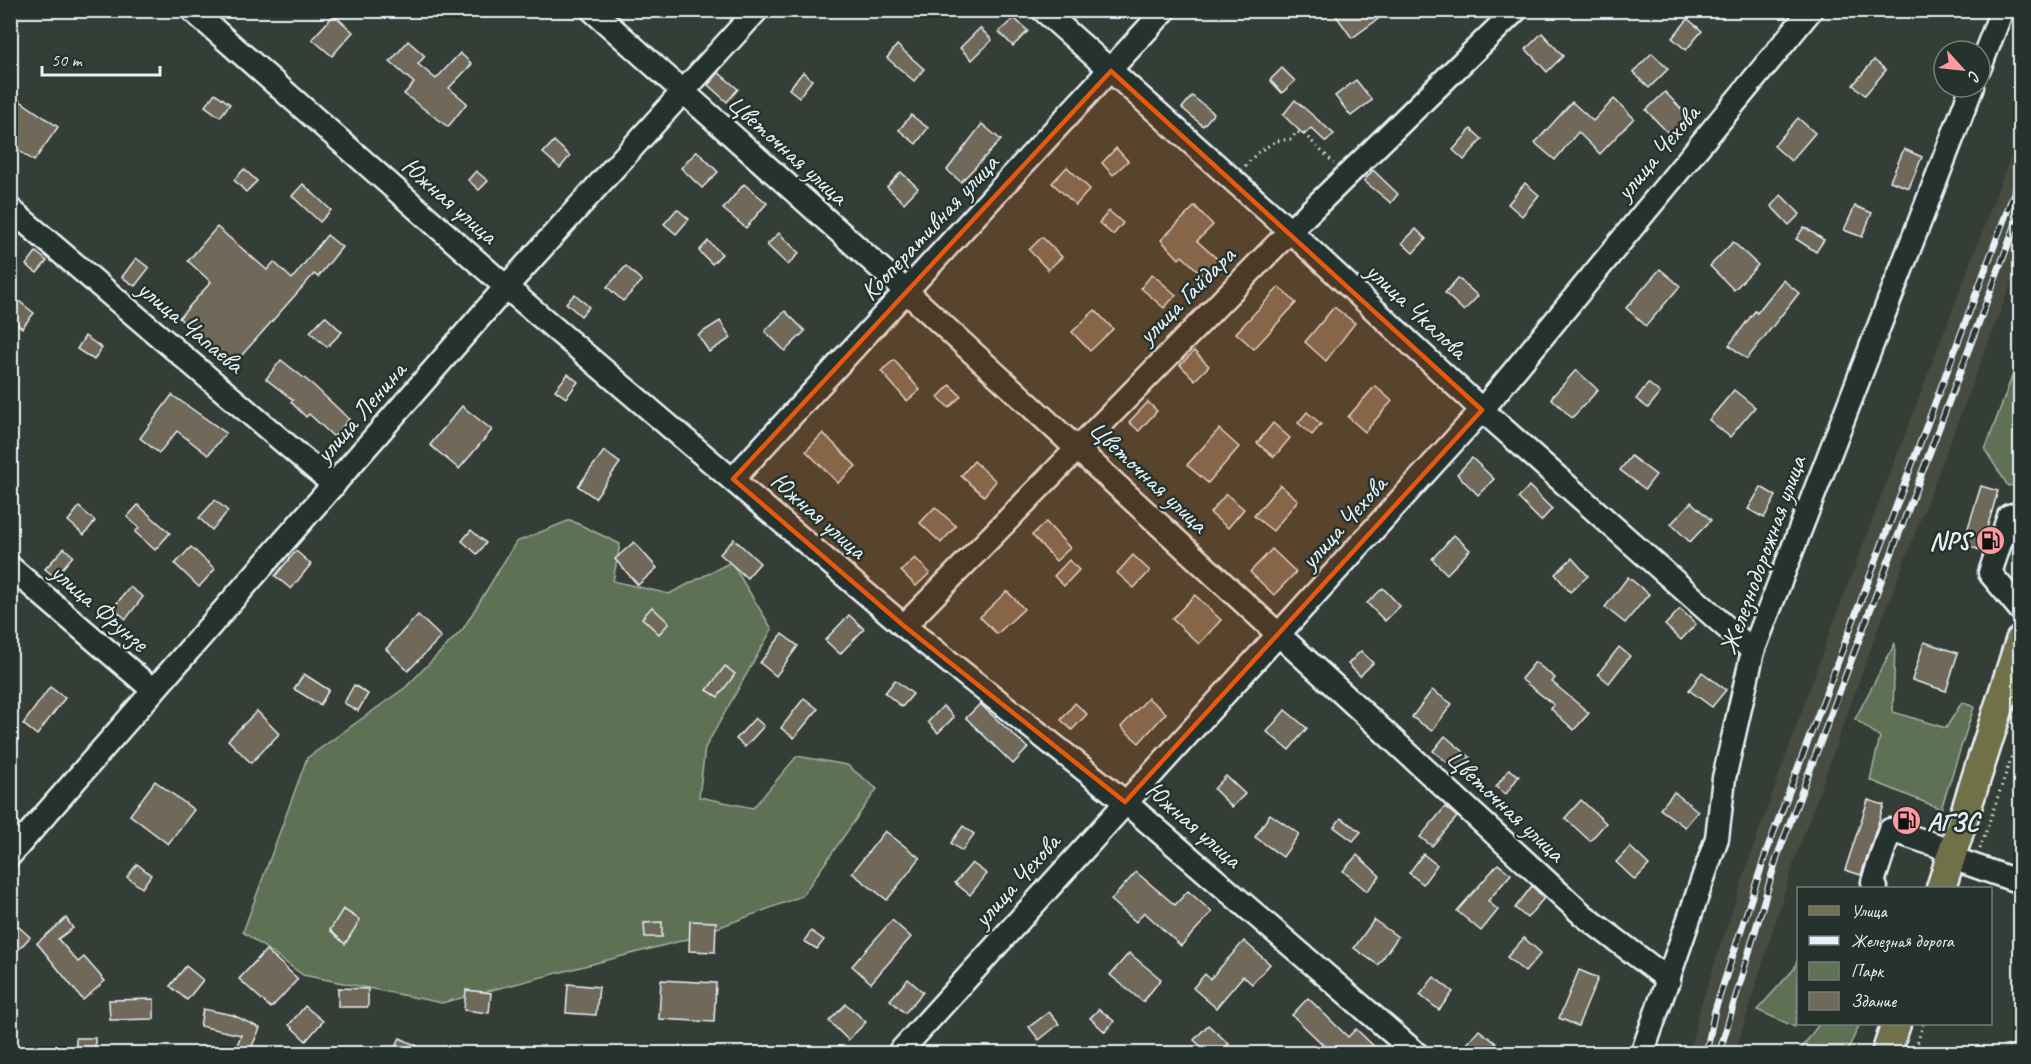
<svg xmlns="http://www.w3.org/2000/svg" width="2031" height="1064" font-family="Caveat,sans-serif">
  <rect width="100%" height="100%" fill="#353e36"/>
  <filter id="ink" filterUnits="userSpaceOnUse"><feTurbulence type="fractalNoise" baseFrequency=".0167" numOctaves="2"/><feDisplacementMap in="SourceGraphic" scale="12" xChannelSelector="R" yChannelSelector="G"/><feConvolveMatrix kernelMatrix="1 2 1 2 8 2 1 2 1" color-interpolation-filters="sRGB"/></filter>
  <g filter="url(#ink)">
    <path fill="#474b40" d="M2020 132V260L1871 648 1793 865 1735 1053H1689L1700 1008 1753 848 1831 629Z"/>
    <g fill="#5e7154" stroke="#a3b1a6" stroke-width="1.5">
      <path d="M2020 355V484L2008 486 1985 450Z"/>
      <path d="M570 520 620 544 613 581 669 594 731 562 772 629 705 748 699 797 753 808 797 756 847 765 877 789 802 896 688 939 442 1003 303 975 243 932 307 758 406 687 463 629 516 542Z"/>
      <path d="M1895 643 1893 712 1946 728 1962 702 1974 707 1941 809 1870 780 1880 737 1855 719Z"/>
      <path d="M1798 958V1008L1795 1027 1757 1010 1794 969Z"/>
      <path d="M1819 1024H1860L1846 1053H1798Z"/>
    </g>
    <g fill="#706858" stroke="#e8f1f8" stroke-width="1.5">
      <path d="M1332 10H1371L1378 19 1352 38Z"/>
      <path d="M334 15 353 32 332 56 312 39Z"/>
      <path d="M1014 18 1028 31 1013 46 999 32Z"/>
      <path d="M1688 19 1702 31 1686 50 1672 38Z"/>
      <path d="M980 28 992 40 972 60 960 48Z"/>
      <path d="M1542 33 1563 56 1547 72 1526 49Z"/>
      <path d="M408 41 425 56 418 64 436 79 460 53 472 64 449 88 467 103 448 127 404 94 414 83 390 62Z"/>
      <path d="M897 45 924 69 914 81 887 58Z"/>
      <path d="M1652 53 1668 69 1649 88 1633 72Z"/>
      <path d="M1874 60 1886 70 1865 95 1853 85Z"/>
      <path d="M1282 68 1295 81 1282 93 1270 80Z"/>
      <path d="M803 72 812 80 799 97 789 89Z"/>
      <path d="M719 73 738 89 727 102 708 85Z"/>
      <path d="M1356 80 1372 100 1351 116 1335 96Z"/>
      <path d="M1665 92 1689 117 1670 135 1646 110Z"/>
      <path d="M215 93 230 104 220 117 205 106Z"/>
      <path d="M10 94 58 127 34 161 10 144Z"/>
      <path d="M1192 96 1214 113 1203 126 1182 108Z"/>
      <path d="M1614 99 1634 118 1600 154 1578 132 1555 160 1535 143 1572 102 1593 121Z"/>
      <path d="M1295 100 1334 134 1326 142 1311 128 1304 135 1283 115Z"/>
      <path d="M911 115 928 128 916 144 899 130Z"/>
      <path d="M1798 118 1815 133 1791 161 1774 146Z"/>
      <path d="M982 124 1001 140 961 182 947 170Z"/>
      <path d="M1471 129 1482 139 1464 160 1453 150Z"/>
      <path d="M554 141 570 156 560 168 543 153Z"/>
      <path d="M1116 148 1128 161 1113 175 1102 163Z"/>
      <path d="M1904 149 1922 157 1909 188 1890 181Z"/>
      <path d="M697 151 718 172 702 188 681 168Z"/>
      <path d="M1067 167 1090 189 1076 205 1052 183Z"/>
      <path d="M244 169 257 181 246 192 234 180Z"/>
      <path d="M1373 170 1398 194 1391 203 1364 181Z"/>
      <path d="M476 171 488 181 479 190 468 180Z"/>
      <path d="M901 172 918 188 904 203 887 187Z"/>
      <path d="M1525 183 1539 195 1522 216 1508 204Z"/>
      <path d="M303 184 331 210 320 222 292 196Z"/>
      <path d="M744 184 767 203 746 228 723 209Z"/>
      <path d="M1781 195 1800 214 1789 225 1771 206Z"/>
      <path d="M1195 206 1213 225 1197 241 1223 264 1208 280 1182 256 1179 259 1161 240Z"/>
      <path d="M1855 206 1872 213 1862 237 1844 230Z"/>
      <path d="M677 209 689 219 676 234 664 224Z"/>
      <path d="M1109 211 1123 223 1113 235 1099 223Z"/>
      <path d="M217 227 267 270 274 262 292 279 327 235 342 247 318 277 314 274 233 365 179 318 211 282 188 261Z"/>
      <path d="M1804 227 1824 240 1816 252 1796 239Z"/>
      <path d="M1416 229 1426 239 1413 253 1402 243Z"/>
      <path d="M779 233 799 253 788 265 767 245Z"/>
      <path d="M1042 237 1062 257 1048 270 1029 250Z"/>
      <path d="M708 241 722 254 712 264 699 251Z"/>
      <path d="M1733 242 1758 265 1734 290 1710 266Z"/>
      <path d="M36 252 47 261 37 273 26 265Z"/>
      <path d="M136 258 149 268 135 286 122 277Z"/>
      <path d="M626 266 642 281 623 301 607 287Z"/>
      <path d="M1660 269 1680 286 1646 326 1626 308Z"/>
      <path d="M1152 274 1176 295 1164 308 1141 288Z"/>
      <path d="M1458 278 1478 296 1464 311 1445 293Z"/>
      <path d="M1783 280 1799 293 1747 359 1729 345 1755 311 1757 313Z"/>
      <path d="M1279 287 1296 303 1254 349 1236 333Z"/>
      <path d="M10 294 34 313 22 328 10 318Z"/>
      <path d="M575 294 589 307 581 316 566 303Z"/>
      <path d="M1334 307 1355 323 1326 361 1305 342Z"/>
      <path d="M1095 310 1113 329 1090 351 1072 332Z"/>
      <path d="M785 311 805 331 785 351 765 331Z"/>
      <path d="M325 316 342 332 327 347 310 332Z"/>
      <path d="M720 321 731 338 709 352 698 335Z"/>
      <path d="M85 336 102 348 94 360 77 349Z"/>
      <path d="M1194 351 1209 366 1195 380 1180 365Z"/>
      <path d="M281 360 313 385 349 419 334 437 309 414 306 417 291 402 293 400 266 379Z"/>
      <path d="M894 360 920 390 907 401 881 371Z"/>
      <path d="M1576 370 1598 390 1572 418 1551 398Z"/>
      <path d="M568 374 578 382 566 398 555 390Z"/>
      <path d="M1648 383 1660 393 1648 408 1636 399Z"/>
      <path d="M950 385 961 396 949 408 938 397Z"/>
      <path d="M1375 386 1392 401 1365 432 1348 417Z"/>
      <path d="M1734 390 1755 407 1730 437 1709 420Z"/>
      <path d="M172 395 226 433 208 455 177 431 159 453 140 438Z"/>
      <path d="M1148 402 1157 411 1139 431 1129 422Z"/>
      <path d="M462 406 492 430 459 469 430 445Z"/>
      <path d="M1307 412 1321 424 1312 435 1298 423Z"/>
      <path d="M1273 423 1290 438 1274 457 1257 443Z"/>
      <path d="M1219 429 1239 447 1208 483 1187 465Z"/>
      <path d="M823 433 856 466 838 483 806 451Z"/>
      <path d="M604 451 620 463 595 498 578 486Z"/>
      <path d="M1631 456 1656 475 1645 489 1620 470Z"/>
      <path d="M1472 458 1494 479 1478 495 1457 474Z"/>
      <path d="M974 461 996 481 984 496 961 476Z"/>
      <path d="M1280 485 1298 500 1273 531 1254 516Z"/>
      <path d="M1529 486 1552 509 1541 521 1518 498Z"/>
      <path d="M1981 486 1998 491 1987 528 1991 529 1983 551 1963 544Z"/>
      <path d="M1761 487 1776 496 1764 518 1748 509Z"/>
      <path d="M1226 494 1244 509 1228 528 1210 513Z"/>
      <path d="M215 500 228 511 212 530 199 518Z"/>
      <path d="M1691 502 1711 520 1690 542 1671 524Z"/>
      <path d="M138 505 170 533 155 550 135 532 139 528 127 517Z"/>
      <path d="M79 507 95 521 84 535 68 521Z"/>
      <path d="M935 507 956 526 941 543 920 523Z"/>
      <path d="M1046 522 1070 548 1056 561 1032 535Z"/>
      <path d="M471 530 486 543 477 554 462 541Z"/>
      <path d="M1454 535 1470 550 1447 574 1432 559Z"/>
      <path d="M734 539 760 563 747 578 720 554Z"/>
      <path d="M634 542 657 568 638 585 615 559Z"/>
      <path d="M191 547 215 569 199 587 175 564Z"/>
      <path d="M64 548 73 556 55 577 45 569Z"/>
      <path d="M1272 549 1296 572 1274 595 1250 572Z"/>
      <path d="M296 551 311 564 291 589 275 576Z"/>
      <path d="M1133 555 1150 571 1134 588 1117 573Z"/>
      <path d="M915 558 930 573 916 586 901 571Z"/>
      <path d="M1572 558 1588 576 1570 592 1555 574Z"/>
      <path d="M1069 560 1079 570 1064 586 1054 576Z"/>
      <path d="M1628 577 1649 594 1625 623 1605 607Z"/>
      <path d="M130 587 143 597 126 619 113 608Z"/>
      <path d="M1383 588 1400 606 1385 621 1367 603Z"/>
      <path d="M1007 591 1024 609 997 634 980 617Z"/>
      <path d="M1195 595 1221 620 1199 644 1172 619Z"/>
      <path d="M652 607 669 623 659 634 642 618Z"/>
      <path d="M1680 609 1696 624 1681 640 1665 625Z"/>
      <path d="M418 615 441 637 408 671 386 649Z"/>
      <path d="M849 615 864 629 840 654 825 640Z"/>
      <path d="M782 634 798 646 776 676 760 663Z"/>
      <path d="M1924 642 1958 653 1946 691 1912 680Z"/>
      <path d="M1619 647 1630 656 1609 683 1598 674Z"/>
      <path d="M1361 651 1373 663 1360 676 1348 664Z"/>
      <path d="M1535 662 1555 678 1552 682 1589 713 1574 730 1551 709 1554 705 1521 679Z"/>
      <path d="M725 666 735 674 718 697 707 690Z"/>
      <path d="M1702 672 1726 690 1712 707 1689 690Z"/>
      <path d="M304 674 329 690 320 705 294 689Z"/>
      <path d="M895 680 913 694 902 707 885 693Z"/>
      <path d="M354 685 368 694 358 711 344 703Z"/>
      <path d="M50 687 65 698 37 735 23 724Z"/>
      <path d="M1432 690 1452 704 1432 731 1412 717Z"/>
      <path d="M804 698 818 709 794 738 781 728Z"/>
      <path d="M1148 698 1166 713 1139 743 1121 727Z"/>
      <path d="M1075 703 1087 714 1072 730 1061 720Z"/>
      <path d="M980 704 1028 748 1013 764 966 718Z"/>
      <path d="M943 706 954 717 938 733 928 722Z"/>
      <path d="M1285 710 1307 728 1289 750 1267 732Z"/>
      <path d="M257 711 279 734 251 763 228 740Z"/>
      <path d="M755 718 764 726 745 747 736 739Z"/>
      <path d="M1445 736 1470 757 1458 771 1433 751Z"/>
      <path d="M1509 769 1519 776 1506 794 1496 787Z"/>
      <path d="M1226 776 1245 794 1232 807 1214 789Z"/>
      <path d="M155 781 194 810 168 844 130 815Z"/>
      <path d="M1674 792 1698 811 1685 827 1660 809Z"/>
      <path d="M1581 800 1606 823 1590 841 1565 818Z"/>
      <path d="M1868 800 1884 805 1861 875 1845 870Z"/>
      <path d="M1445 807 1457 817 1432 846 1420 837Z"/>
      <path d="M1270 814 1299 834 1283 857 1255 837Z"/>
      <path d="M1341 818 1361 832 1353 841 1334 827Z"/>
      <path d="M963 826 974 834 962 851 951 843Z"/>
      <path d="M885 831 920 858 887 900 852 873Z"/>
      <path d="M1630 847 1649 865 1635 880 1616 862Z"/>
      <path d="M1423 854 1437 865 1423 884 1409 873Z"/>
      <path d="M1357 855 1380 876 1367 891 1343 871Z"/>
      <path d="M972 863 987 874 970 895 955 883Z"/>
      <path d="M137 864 151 875 142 888 127 877Z"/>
      <path d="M1498 864 1511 874 1488 901 1498 910 1481 931 1457 911Z"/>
      <path d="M1136 872 1175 905 1188 891 1212 912 1181 946 1144 912 1136 922 1111 900Z"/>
      <path d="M1532 886 1544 898 1527 918 1515 908Z"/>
      <path d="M343 909 360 920 345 944 330 930Z"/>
      <path d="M66 918 73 928 58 939 78 962 84 957 105 981 83 1000 37 943Z"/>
      <path d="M10 919 30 937 10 959Z"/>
      <path d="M892 920 911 937 871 983 852 966Z"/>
      <path d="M1374 920 1398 937 1378 965 1354 948Z"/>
      <path d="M690 921 716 922 715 952 689 951Z"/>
      <path d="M662 922V937H645L644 923Z"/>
      <path d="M811 931 824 940 817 949 804 941Z"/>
      <path d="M1524 938 1541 953 1525 972 1507 957Z"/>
      <path d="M1244 941 1270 964 1252 984 1243 976 1216 1008 1193 988 1205 974 1210 979Z"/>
      <path d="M266 950 298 979 271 1008 239 979Z"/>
      <path d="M1129 953 1161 979 1143 1002 1110 975Z"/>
      <path d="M186 966 203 980 187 1000 170 986Z"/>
      <path d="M1579 970 1598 978 1578 1026 1559 1018Z"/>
      <path d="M1434 977 1453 992 1439 1010 1420 995Z"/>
      <path d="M908 979 923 992 905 1013 890 1000Z"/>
      <path d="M661 980 716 983 714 1022 659 1019Z"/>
      <path d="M568 984 599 987 596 1015 566 1013Z"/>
      <path d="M338 988 368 989V1007H338Z"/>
      <path d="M466 990 491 993 489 1013 464 1010Z"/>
      <path d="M1308 998 1348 1037 1356 1029 1381 1053H1332L1292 1015Z"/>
      <path d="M154 999V1019L110 1020 109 1000Z"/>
      <path d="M846 1004 866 1022 848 1040 829 1021Z"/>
      <path d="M305 1006 323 1021 306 1041 289 1025Z"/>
      <path d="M203 1009 233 1015 260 1028 249 1053H234L241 1035 200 1026Z"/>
      <path d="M1099 1009 1114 1021 1105 1032 1090 1018Z"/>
      <path d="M1049 1012 1059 1024 1039 1040 1029 1027Z"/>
      <path d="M1208 1025 1229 1044 1220 1053H1208L1194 1040Z"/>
      <path d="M1479 1030 1496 1043 1487 1053H1475L1465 1046Z"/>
      <rect x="76" y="1038" width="19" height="15"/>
      <path d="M400 1038 432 1053H392Z"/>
    </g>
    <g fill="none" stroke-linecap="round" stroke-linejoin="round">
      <defs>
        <g id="minor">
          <path d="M192 10 506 287 904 626 1125 802 1417 1054"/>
          <path d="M592 10 908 293 1583 915 1669 980"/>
          <path d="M1043 10 1290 231 1482 410 1753 651"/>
          <path d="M1980 67 2002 10"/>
          <path d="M10 209 334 485"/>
          <path d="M733 479 1165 10"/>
          <path d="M2020 513 2009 516 1990 573 2020 609"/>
          <path d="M10 567 153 690"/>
          <path d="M904 626 1290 231 1516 10"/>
          <path d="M10 855 506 287 757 10"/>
          <path d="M1876 888 1873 882 1890 830 1939 846 1952 858 2020 882"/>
          <path d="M898 1054 1482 410 1811 10"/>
          <path d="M1642 1054 1717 838 1724 778 1753 651 1972 87"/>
        </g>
        <g id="major">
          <path d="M1941 888 2020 641"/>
          <path d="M1886 1054 1896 1024"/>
        </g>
      </defs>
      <use href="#minor" stroke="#e8f1f8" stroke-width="27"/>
      <use href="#major" stroke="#e8f1f8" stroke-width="33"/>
      <g stroke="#e8f1f8" stroke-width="3" stroke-dasharray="1.5 4.5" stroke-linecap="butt">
        <path d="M1245 166 1257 153 1276 141 1292 139 1296 132 1304 134 1334 163"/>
        <path d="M1980 849 2020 732"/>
        <path d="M1914 1054 1923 1024"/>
      </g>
      <use href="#minor" stroke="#26332d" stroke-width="22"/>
      <use href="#major" stroke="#70704a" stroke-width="28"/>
      <defs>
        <g id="rail">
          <path d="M1706 1054 1715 1010 1766 853 2020 177"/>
          <path d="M1719 1054 1777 857 2020 213"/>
        </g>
      </defs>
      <use href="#rail" stroke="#e8f1f8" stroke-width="7"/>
      <use href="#rail" stroke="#26332d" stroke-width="4.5" stroke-dasharray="14" stroke-linecap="butt"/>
    </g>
  </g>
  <path fill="#e8590c" fill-opacity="0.2" stroke="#e8590c" stroke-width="4.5" stroke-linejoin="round" d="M1111 71 1482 410 1125 802 904 626 733 479Z"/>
  <defs>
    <symbol id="fuel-disc" viewBox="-11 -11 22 22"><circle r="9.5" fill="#ff9aa2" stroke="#26332d"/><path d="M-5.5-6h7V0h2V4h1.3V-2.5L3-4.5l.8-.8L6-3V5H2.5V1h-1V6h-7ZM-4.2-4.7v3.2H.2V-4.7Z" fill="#111"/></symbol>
  </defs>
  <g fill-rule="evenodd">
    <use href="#fuel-disc" x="1974" y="524" width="33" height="33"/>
    <use href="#fuel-disc" x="1890" y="804" width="33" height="33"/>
  </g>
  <g text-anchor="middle" stroke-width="5" stroke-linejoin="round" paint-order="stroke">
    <g font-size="26" fill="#e8f1f8" stroke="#26332d">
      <text transform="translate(788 149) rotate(42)" y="9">Цветочная улица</text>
      <text transform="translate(1657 152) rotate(-50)" y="9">улица Чехова</text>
      <text transform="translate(450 200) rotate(41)" y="9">Южная улица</text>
      <text transform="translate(929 227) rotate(-47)" y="9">Кооперативная улица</text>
      <text transform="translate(1186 295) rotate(-45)" y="9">улица Гайдара</text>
      <text transform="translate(1417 310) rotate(43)" y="9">улица Чкалова</text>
      <text transform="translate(191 326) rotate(40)" y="9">улица Чапаева</text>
      <text transform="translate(360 412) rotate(-49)" y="9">улица Ленина</text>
      <text transform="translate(1149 476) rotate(43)" y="9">Цветочная улица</text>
      <text transform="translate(819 515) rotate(41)" y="9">Южная улица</text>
      <text transform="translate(1343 522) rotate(-48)" y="9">улица Чехова</text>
      <text transform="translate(1762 555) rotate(-70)" y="9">Железнодорожная улица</text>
      <text transform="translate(100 607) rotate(41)" y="9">улица Фрунзе</text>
      <text transform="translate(1506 805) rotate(43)" y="9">Цветочная улица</text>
      <text transform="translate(1194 824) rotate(41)" y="9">Южная улица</text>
      <text transform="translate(1016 880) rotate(-48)" y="9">улица Чехова</text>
    </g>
    <g font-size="26" font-weight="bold" fill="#e8f1f8" stroke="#26332d" text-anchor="end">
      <text x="1970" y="550">NPS</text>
      <text x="1927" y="830" text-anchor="start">АГЗС</text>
    </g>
  </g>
  <rect width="2031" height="1064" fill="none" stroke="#26332d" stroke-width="36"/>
  <rect x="18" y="18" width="1995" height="1028" fill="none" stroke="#e8f1f8" stroke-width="2" filter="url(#ink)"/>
  <rect x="1797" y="887" width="195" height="138" fill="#26332d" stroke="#747f7e" stroke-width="1.5"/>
  <rect x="1809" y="906" width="30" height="9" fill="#70704a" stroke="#747f7e" stroke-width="1.5"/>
  <text x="1851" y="917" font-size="18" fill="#e8f1f8">Улица</text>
  <rect x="1809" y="936" width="30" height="9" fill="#e8f1f8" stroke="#747f7e" stroke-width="1.5"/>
  <text x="1851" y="947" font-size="18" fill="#e8f1f8">Железная дорога</text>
  <rect x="1809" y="962" width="30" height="18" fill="#5e7154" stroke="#747f7e" stroke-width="1.5"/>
  <text x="1851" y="977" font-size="18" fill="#e8f1f8">Парк</text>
  <rect x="1809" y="992" width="30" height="18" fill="#706858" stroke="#747f7e" stroke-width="1.5"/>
  <text x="1851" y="1007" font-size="18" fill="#e8f1f8">Здание</text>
  <g transform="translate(1962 69) rotate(117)"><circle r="28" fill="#26332d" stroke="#747f7e" stroke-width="1.5"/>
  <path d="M0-4.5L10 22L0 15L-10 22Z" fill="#ff9aa2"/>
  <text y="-9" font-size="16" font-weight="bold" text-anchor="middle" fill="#e8f1f8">С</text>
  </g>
  <path d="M42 66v9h118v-9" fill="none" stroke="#e8f1f8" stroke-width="3"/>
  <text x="51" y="66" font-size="18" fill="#e8f1f8" stroke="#26332d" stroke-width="4.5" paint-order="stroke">50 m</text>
</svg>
